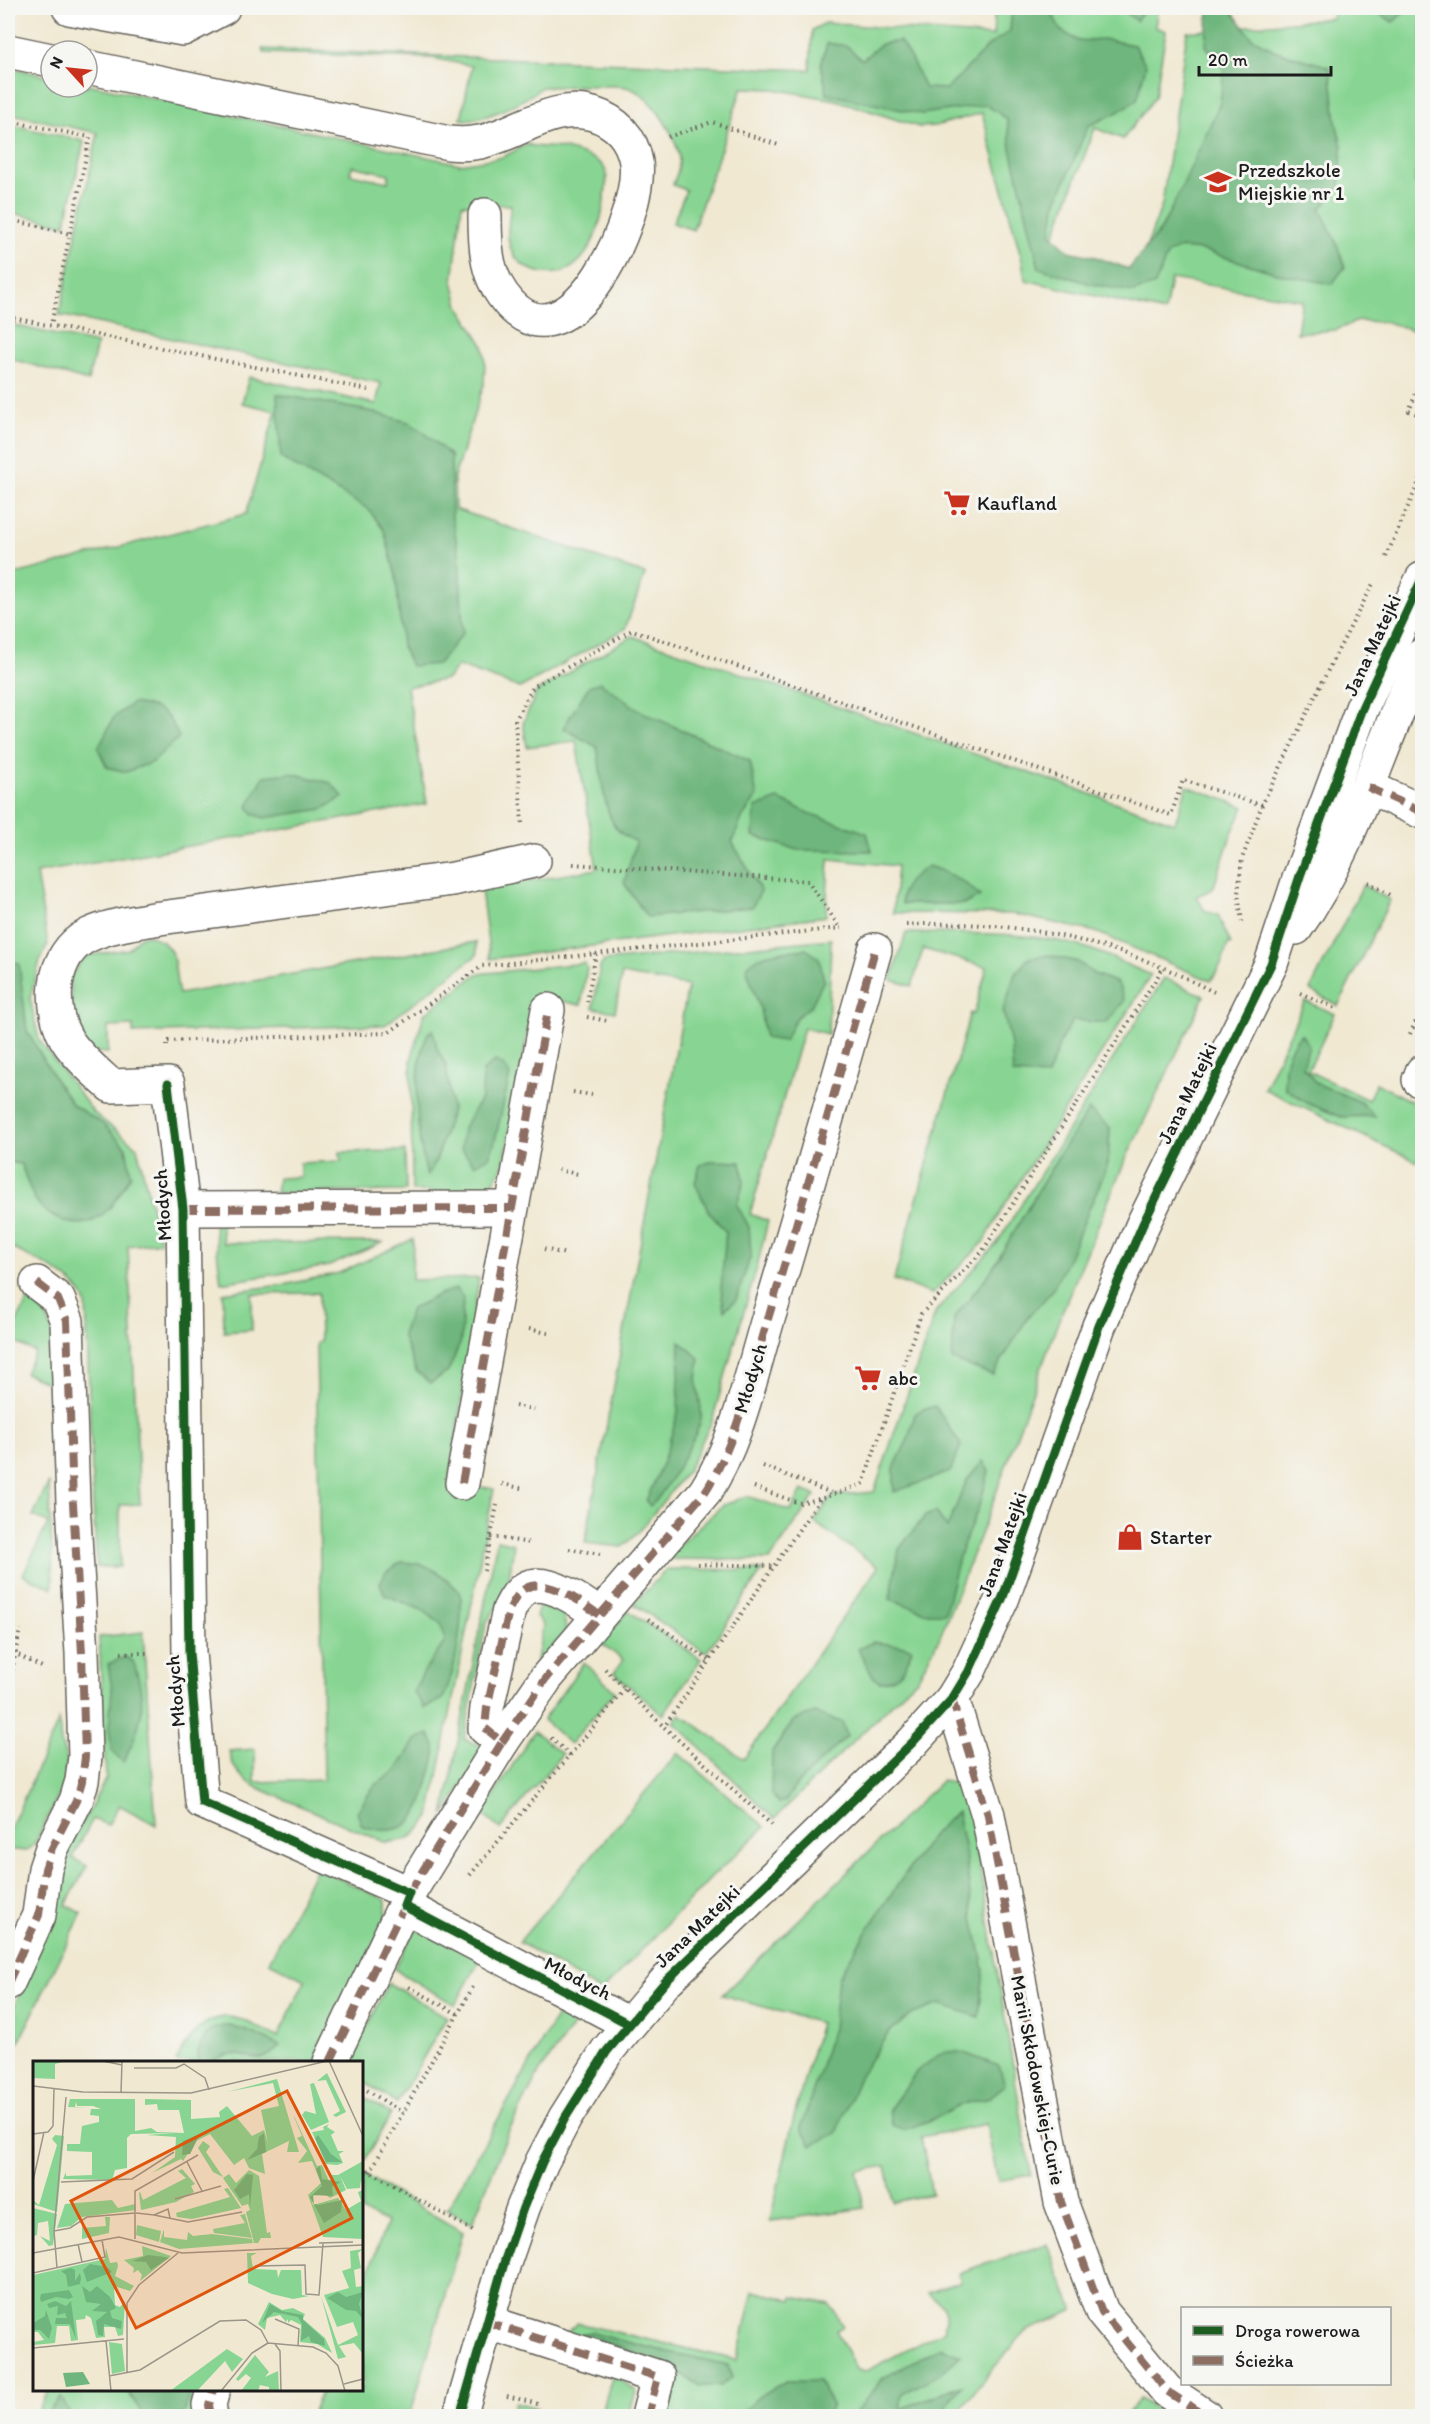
<svg xmlns="http://www.w3.org/2000/svg" width="1430" height="2424" font-family="Itim,sans-serif">
  <rect width="100%" height="100%" fill="#f6f6f2"/>
  <filter id="ink" filterUnits="userSpaceOnUse"><feTurbulence type="fractalNoise" baseFrequency=".0167" numOctaves="2"/><feDisplacementMap in="SourceGraphic" scale="12" xChannelSelector="R" yChannelSelector="G"/><feConvolveMatrix kernelMatrix="1 2 1 2 8 2 1 2 1" color-interpolation-filters="sRGB"/></filter>
  <filter id="wash" filterUnits="userSpaceOnUse"><feTurbulence type="fractalNoise" baseFrequency=".008" numOctaves="4" result="noise"/><feDisplacementMap in="SourceGraphic" scale="24" xChannelSelector="R" yChannelSelector="G"/><feGaussianBlur stdDeviation="1.35" result="paint"/><feColorMatrix in="noise" values="0 0 0 0 0 0 0 0 0 0 0 0 0 0 0 0 0 1.4 0 .05"/><feComposite in="paint" operator="in"/></filter>
  <g filter="url(#wash)">
    <rect width="100%" height="100%" fill="#f0e8d1"/>
    <g fill="#88d593" stroke="#527858" stroke-width="1.5" fill-rule="evenodd">
      <path d="M995 8H1158L1155 27 1166 31 1155 97 1123 139 1095 128 1043 265 1134 280 1162 205 1187 32 1333 18 1332 8H1422V333L1386 322 1358 321 1336 330 1297 333 1302 300 1171 279 1165 312 1025 280 1022 260 982 113 935 126 919 127 836 100 773 89 742 88 693 230 673 223 686 190 673 185C675 178 679 171 679 163 681 140 650 92 626 87 604 84 566 87 542 87 527 100 481 124 461 119L472 66 432 58 264 53 262 49 810 70 812 30 825 23 993 36Z"/>
      <path d="M8 67 51 77V87H87V84L460 164 503 157 527 144C536 148 540 146 549 147 562 147 592 155 601 164 610 172 606 184 605 195 602 219 595 249 575 265 557 280 526 274 514 255 504 240 509 221 511 205L462 204 453 281 459 306 483 345 485 360 484 384 454 477 455 509 645 574 625 629 520 688 458 666 447 679 407 687 427 804 36 873 48 944 41 957 30 998 39 1040 94 1113 137 1147 160 1242 128 1246 140 1504 120 1505V1567H97L93 1502 86 1303C75 1274 34 1260 8 1246V576L246 514 276 411 242 403 249 377 376 404 381 383 59 315 98 133 8 113ZM352 166 389 174 388 182 350 174Z"/>
      <path d="M8 124 84 141 65 225 8 212Z"/>
      <path d="M8 324 97 344 88 381 8 358Z"/>
      <path d="M632 636 1175 823 1187 786 1244 807 1231 835 1213 889 1197 896 1204 910 1218 915 1231 944H1228L1222 963 1211 981 1096 932 1013 914 893 913 897 866 829 859 826 916 490 959 481 889 597 869 576 741 527 747 523 723 537 691Z"/>
      <path d="M1363 885 1390 900 1338 1006 1310 990Z"/>
      <path d="M906 933C965 934 1026 930 1083 947 1107 954 1129 966 1151 975L1004 1206 984 1242 932 1294 894 1280 967 1025 970 1013 974 1014 987 967 923 949 912 986 891 980Z"/>
      <path d="M148 935C181 946 172 965 179 994L476 942 477 955 385 1025 133 1033V1026L108 1027V1053L82 1051 75 1041 70 978 82 959 90 955 129 949 140 936Z"/>
      <path d="M831 939 828 1034 804 1028 750 1214 768 1221 757 1267 712 1421 688 1470 638 1533 622 1547 585 1543 688 986 622 974 615 1012 593 1008 600 967 604 961Z"/>
      <path d="M585 963 587 968 581 1005 534 996 504 1163C500 1171 496 1182 488 1187 474 1196 430 1191 412 1191L411 1060 424 1014 477 974Z"/>
      <path d="M1164 978 1204 996 1124 1163 1058 1322 991 1507 939 1639 917 1679 774 1819 674 1722 680 1714 744 1759 878 1567 814 1522 832 1496 874 1492 936 1311 997 1243Z"/>
      <path d="M1305 1001 1335 1014 1308 1071 1368 1100 1376 1083 1422 1107V1164L1264 1089Z"/>
      <path d="M405 1151 406 1191 276 1193 278 1178 300 1177V1163L341 1161 340 1152Z"/>
      <path d="M221 1222 223 1243 384 1242 329 1266 221 1283 214 1226Z"/>
      <path d="M413 1239 412 1280 479 1278 449 1487 471 1485 494 1489 430 1817C415 1837 409 1842 384 1842L256 1787C240 1777 233 1770 229 1751L255 1749V1782L324 1780 316 1343 320 1342 319 1293 252 1294V1330L224 1332 223 1293 288 1284 339 1273Z"/>
      <path d="M28 1300C61 1317 53 1353 53 1385L25 1373 35 1352 8 1339V1329L12 1331Z"/>
      <path d="M49 1482 53 1584 52 1588 23 1575 48 1523 33 1516Z"/>
      <path d="M802 1490 815 1495 770 1560 663 1559 723 1505 732 1502 747 1496 791 1511Z"/>
      <path d="M497 1540 514 1544 507 1592 486 1623 464 1739 486 1748 444 1815Z"/>
      <path d="M667 1569 763 1570 706 1653 634 1604Z"/>
      <path d="M541 1602C560 1610 565 1610 566 1632L536 1666 543 1625 536 1616Z"/>
      <path d="M628 1611 701 1659 663 1715 614 1673 623 1660 601 1643Z"/>
      <path d="M143 1632 156 1825 119 1805 108 1825 93 1819 72 1858 87 1866 66 1905 82 1913 8 2064V2018L25 1982 65 1856 106 1778 99 1637Z"/>
      <path d="M584 1662 615 1692 570 1744 543 1720Z"/>
      <path d="M59 1720 61 1743 67 1760 65 1782 35 1843 26 1851 8 1849V1834Z"/>
      <path d="M534 1731 562 1754 500 1829 482 1814Z"/>
      <path d="M678 1753 765 1827 713 1876 601 1992 519 1942Z"/>
      <path d="M941 1781 966 1784 1031 2175 998 2181 986 2124 921 2137 932 2194 893 2202 886 2166 857 2171 864 2208 770 2221 794 2117 820 2023 722 1995Z"/>
      <path d="M316 1868 386 1900V1920L319 2062H176C188 2037 207 2009 239 2019 253 2023 265 2032 278 2037L305 1980 269 1962Z"/>
      <path d="M416 1929 481 1958 455 2005 394 1969Z"/>
      <path d="M388 1983 447 2017 397 2103 362 2081V2062H350Z"/>
      <path d="M563 2005 581 2015 539 2073 508 2133 472 2224 447 2209Z"/>
      <path d="M362 2096 391 2114 365 2160 362 2158Z"/>
      <path d="M362 2174 463 2232 410 2416H311L322 2390H362V2289L387 2222 362 2212Z"/>
      <path d="M1047 2244 1074 2310 1025 2332 990 2372 955 2416H667L678 2374 563 2336 577 2323 737 2360 753 2291 792 2300 793 2297 830 2304 843 2327 836 2330 856 2369 864 2372 945 2330C943 2324 947 2321 946 2315 945 2302 934 2300 927 2293L961 2281 958 2273Z"/>
      <path d="M613 2374 636 2391 629 2416H601Z"/>
      <path d="M49 2390H202L197 2416H35Z"/>
      <path d="M1140 2399 1168 2416H1124Z"/>
      <path d="M515 2402 537 2408 535 2415 539 2416H511Z"/>
    </g>
    <g fill="#6eb67d" stroke="#45694c" stroke-width="1.5">
      <path d="M1012 8H1050L1060 30 1078 41 1103 39 1134 45 1146 65 1137 100 1116 113 1088 126 1055 206 1051 234 1069 251 1096 257 1129 269 1161 229 1181 189 1220 103 1224 69 1206 46 1208 11 1212 8H1230L1252 38 1276 51 1330 67 1336 122 1342 146 1340 187 1320 209 1335 239 1345 267 1332 284 1283 275 1201 250 1181 248 1168 253 1155 285 1133 292 1091 284 1039 268 1011 148 1007 119 986 105 921 114 827 94 821 64 827 43 847 46 862 60 881 44 900 41 910 57 925 88 947 89 988 46 1010 31Z"/>
      <path d="M1121 8H1145L1136 21Z"/>
      <path d="M1373 8H1409L1393 22 1373 10Z"/>
      <path d="M1422 140V194L1415 182Z"/>
      <path d="M277 394 368 411 408 422 426 434 451 456 452 518 459 554 463 633 438 664 411 666 402 646 396 577 384 530 368 509 281 458Z"/>
      <path d="M600 682 640 711 750 761 757 797 743 816 732 842 761 891 752 907 647 917 624 883 636 842C631 839 624 836 620 832 603 818 601 769 597 747L563 728 589 686Z"/>
      <path d="M133 703C160 708 167 709 179 737L153 762 126 772 107 767 98 748 114 717Z"/>
      <path d="M291 773 331 783 343 797 323 809 264 818 253 814 248 806 264 776Z"/>
      <path d="M778 799 811 814 867 833 872 851 797 850 753 836 755 808Z"/>
      <path d="M928 866C949 873 964 880 980 896L965 904H902C900 885 913 876 928 866Z"/>
      <path d="M806 949 819 958 824 980 811 1006 797 1017 784 1041 765 1038 760 1008 746 968C760 950 785 952 806 949Z"/>
      <path d="M1048 955 1078 962 1094 974 1118 983 1124 1001 1106 1023 1073 1020 1062 1038 1047 1076 1013 1074 1011 1044 1003 1011 1015 974 1029 958Z"/>
      <path d="M8 963H19L27 1031 58 1084 73 1105 103 1124 126 1147 131 1175C122 1190 112 1210 96 1219 75 1231 47 1218 35 1199 29 1189 25 1175 21 1164L8 1162Z"/>
      <path d="M433 1030 437 1048 446 1065 452 1109 436 1161 427 1176C416 1134 411 1074 428 1033Z"/>
      <path d="M1301 1034 1309 1045 1303 1067 1316 1083 1360 1102 1375 1116 1341 1117 1307 1103 1285 1088C1283 1067 1286 1050 1301 1034Z"/>
      <path d="M495 1061 504 1066 510 1075 494 1145 489 1157 475 1165 461 1149 463 1128 482 1097 483 1071Z"/>
      <path d="M1089 1110 1110 1128 1108 1164 1069 1257 1052 1291 1028 1317 993 1375 952 1360 954 1318 991 1271 1063 1148Z"/>
      <path d="M713 1161 741 1162 744 1182 737 1205 749 1227 751 1255 736 1300 724 1310 721 1288 726 1232 709 1212 695 1183 700 1165Z"/>
      <path d="M456 1289 463 1297 461 1341 448 1372 430 1383 416 1371 402 1335 411 1309 440 1294Z"/>
      <path d="M680 1341 700 1359C699 1366 697 1374 697 1382 698 1394 702 1406 701 1418 699 1433 663 1497 650 1506L646 1501 663 1462 678 1413Z"/>
      <path d="M935 1406 961 1445 950 1472 894 1492V1468L908 1439 915 1414 923 1409Z"/>
      <path d="M983 1461 989 1471 981 1501 960 1553 945 1613H928L890 1599 899 1549 925 1516 936 1512 947 1528 967 1480Z"/>
      <path d="M401 1562C431 1563 441 1573 461 1593 462 1629 457 1666 443 1699L425 1708 413 1692 425 1670 445 1642 441 1624 422 1610 385 1595 380 1583 386 1572Z"/>
      <path d="M873 1642 904 1646 912 1649C905 1670 902 1679 879 1682L873 1676 858 1649Z"/>
      <path d="M125 1657 133 1661C148 1702 143 1725 123 1762L112 1751 109 1728 112 1689 108 1664Z"/>
      <path d="M814 1713 842 1722 847 1736 798 1783 785 1801 779 1803 771 1794 772 1752 793 1721Z"/>
      <path d="M429 1734C430 1737 434 1743 435 1746 437 1755 431 1770 429 1779 420 1818 407 1840 362 1826L357 1812 374 1786 397 1770 416 1739Z"/>
      <path d="M957 1812 965 1850 972 1913 984 1969 979 2017 940 2004 913 2014 889 2032 860 2075 836 2133 811 2146 801 2128 833 2028 838 1978 869 1927 931 1836Z"/>
      <path d="M230 2026 253 2033 280 2046C258 2070 248 2051 226 2055 215 2058 215 2063 199 2062 195 2051 204 2033 215 2028 219 2026 226 2026 230 2026Z"/>
      <path d="M943 2052H961L999 2066 1005 2085 990 2097 963 2104 931 2120 904 2130 892 2125 889 2110 917 2071Z"/>
      <path d="M590 2332C635 2346 682 2354 728 2365L732 2378 720 2386H701L659 2362 581 2334Z"/>
      <path d="M940 2347 961 2355 940 2374 902 2394 900 2409 962 2385 944 2409 946 2416H853L883 2378Z"/>
      <path d="M786 2381H818L832 2404 827 2416H738L758 2397Z"/>
      <path d="M127 2390H190L185 2412 180 2416 143 2415Z"/>
      <path d="M61 2398 69 2411V2416H44Z"/>
    </g>
  </g>
  <g filter="url(#ink)">
    <g fill="none" stroke-linecap="round" stroke-linejoin="round">
      <defs>
        <g id="minor">
          <path d="M69 8 183 29 223 8"/>
          <path d="M8 51 51 60"/>
          <path d="M87 67 449 143C459 144 470 144 480 142 518 134 553 102 593 114 616 121 632 138 636 162 643 213 572 371 510 304 486 278 485 249 485 215"/>
          <path d="M1368 787 1422 812"/>
          <path d="M534 861 453 879 160 918C137 922 110 925 89 935 50 953 47 1011 69 1043 80 1059 97 1073 111 1086L168 1084 183 1209 189 1653 202 1802 409 1893 404 1906 629 2024"/>
          <path d="M1296 928C1354 846 1379 746 1422 655"/>
          <path d="M1419 1080 1422 1072"/>
          <path d="M183 1209 511 1208"/>
          <path d="M462 1483 548 1010"/>
          <path d="M952 1699 988 1815 1061 2202 1102 2312 1167 2391 1205 2416"/>
          <path d="M502 1742 547 1677 705 1492C739 1439 752 1370 771 1309 807 1189 841 1069 875 950"/>
          <path d="M409 1893 502 1742 485 1728 487 1708 509 1610C513 1602 518 1592 526 1588 547 1577 583 1603 599 1615"/>
          <path d="M8 1983 39 1915 45 1869 52 1848 76 1801 82 1781 85 1757 82 1653 73 1503 67 1321 58 1299 37 1283"/>
          <path d="M330 2062 404 1906"/>
          <path d="M487 2322 658 2377 648 2416"/>
          <path d="M211 2416 209 2405 213 2390"/>
          <path d="M460 2416 504 2263 523 2208 542 2162 565 2118 607 2051 666 1981 912 1743 952 1699 969 1671 1003 1597 1099 1326 1143 1224 1271 964 1300 876 1362 708 1422 579"/>
        </g>
      </defs>
      <use href="#minor" stroke="#66635b" stroke-width="36"/>
      <g stroke="#66635b" stroke-width="4" stroke-dasharray="1.5 4.5" stroke-linecap="butt">
        <path d="M8 121 90 137 51 325"/>
        <path d="M668 137 712 122 778 145"/>
        <path d="M8 219 70 234"/>
        <path d="M8 317 369 390"/>
        <path d="M1420 383 1409 411 1422 416"/>
        <path d="M1386 557 1422 475"/>
        <path d="M1249 801 1262 805"/>
        <path d="M522 823 515 721 533 687 632 630 1171 815 1183 780 1245 800"/>
        <path d="M573 864 808 881 840 928"/>
        <path d="M1368 882 1392 896"/>
        <path d="M1242 922 1238 893 1242 859 1262 805 1332 662 1374 582"/>
        <path d="M906 925C995 919 1081 934 1164 968 1181 975 1197 984 1214 992"/>
        <path d="M1300 993 1338 1009"/>
        <path d="M587 1002 596 954"/>
        <path d="M587 1017 608 1021"/>
        <path d="M1410 1034 1422 1008"/>
        <path d="M167 1046V1041L388 1033 482 966 841 928"/>
        <path d="M573 1092 592 1095"/>
        <path d="M558 1170 578 1174"/>
        <path d="M544 1249 566 1254"/>
        <path d="M529 1329 552 1334"/>
        <path d="M515 1406 538 1410"/>
        <path d="M763 1466 834 1494"/>
        <path d="M502 1484 525 1489"/>
        <path d="M754 1487 799 1503 820 1499 863 1484 921 1314 982 1252 1163 968"/>
        <path d="M491 1537 531 1543"/>
        <path d="M569 1549 600 1554"/>
        <path d="M698 1564 774 1566"/>
        <path d="M484 1571 497 1505"/>
        <path d="M648 1619 710 1661"/>
        <path d="M8 1650 42 1667"/>
        <path d="M121 1653H149"/>
        <path d="M605 1669 664 1727"/>
        <path d="M8 1694 20 1629"/>
        <path d="M551 1738 570 1755"/>
        <path d="M772 1825 664 1727 820 1499"/>
        <path d="M470 1875 625 1689"/>
        <path d="M409 1987 458 2014"/>
        <path d="M362 2087 403 2113"/>
        <path d="M362 2167 473 2231"/>
        <path d="M370 2172 474 1985"/>
        <path d="M507 2396 538 2404"/>
      </g>
      <use href="#minor" stroke="#fff" stroke-width="33"/>
      <g stroke="#8d6e63" stroke-width="8" stroke-dasharray="15 8" stroke-linecap="butt">
        <path d="M1368 787 1422 812"/>
        <path d="M1419 1080 1422 1072"/>
        <path d="M183 1209 511 1208"/>
        <path d="M462 1483 548 1010"/>
        <path d="M952 1699 988 1815 1061 2202 1102 2312 1167 2391 1205 2416"/>
        <path d="M502 1742 547 1677 705 1492C739 1439 752 1370 771 1309 807 1189 841 1069 875 950"/>
        <path d="M409 1893 502 1742 485 1728 487 1708 509 1610C513 1602 518 1592 526 1588 547 1577 583 1603 599 1615"/>
        <path d="M8 1983 39 1915 45 1869 52 1848 76 1801 82 1781 85 1757 82 1653 73 1503 67 1321 58 1299 37 1283"/>
        <path d="M330 2062 404 1906"/>
        <path d="M487 2322 658 2377 648 2416"/>
        <path d="M211 2416 209 2405 213 2390"/>
      </g>
      <defs>
        <g id="cycleway">
          <path d="M168 1084 183 1209 189 1653 202 1802 409 1893 404 1906 629 2024"/>
          <path d="M460 2416 504 2263 523 2208 542 2162 565 2118 607 2051 666 1981 912 1743 952 1699 969 1671 1003 1597 1099 1326 1143 1224 1271 964 1300 876 1362 708 1422 579"/>
        </g>
      </defs>
      <use href="#cycleway" stroke="#f6f6f2" stroke-width="13"/>
      <use href="#cycleway" stroke="#1b5e20" stroke-width="9"/>
    </g>
  </g>
  <defs>
    <symbol id="school-bare" viewBox="-9 -9 18 18"><path d="M0-5L7-2L0 1L-7-2ZM-4 1L0 2.5L4 1V4Q0 6-4 4Z" fill="#c8321e" stroke="#f6f6f2" stroke-width="2.5" paint-order="stroke"/></symbol>
    <symbol id="supermarket-bare" viewBox="-9 -9 18 18"><path d="M-6-5.5h2.5l.6 2H6L4.5 2H-2.5L-4.4-4H-6ZM-1.5 3.2a1.3 1.3 0 1 0 .1 0ZM3 3.2a1.3 1.3 0 1 0 .1 0Z" fill="#c8321e" stroke="#f6f6f2" stroke-width="2.5" paint-order="stroke"/></symbol>
    <symbol id="shop-bare" viewBox="-9 -9 18 18"><path d="M-5-2.5h2.3a2.7 3.5 0 0 1 5.4 0H5L5.5 6h-11ZM-1.5-2.5h3a1.5 2.3 0 0 0-3 0Z" fill="#c8321e" stroke="#f6f6f2" stroke-width="2.5" paint-order="stroke"/></symbol>
  </defs>
  <g fill-rule="evenodd">
    <use href="#school-bare" x="1199" y="163" width="38" height="38"/>
    <use href="#supermarket-bare" x="938" y="484" width="38" height="38"/>
    <use href="#supermarket-bare" x="849" y="1359" width="38" height="38"/>
    <use href="#shop-bare" x="1111" y="1518" width="38" height="38"/>
  </g>
  <g text-anchor="middle" stroke-width="6" stroke-linejoin="round" paint-order="stroke">
    <g font-size="20" fill="#1c1c1c" stroke="#f6f6f2" text-anchor="start">
      <text x="1238" y="177">Przedszkole<tspan x="1238" dy="23">Miejskie nr 1</tspan></text>
      <text x="977" y="510">Kaufland</text>
      <text x="888" y="1385">abc</text>
      <text x="1150" y="1544">Starter</text>
    </g>
    <g font-size="20" fill="#1c1c1c" stroke="#f6f6f2">
      <text transform="translate(1372 645) rotate(-65)" y="7">Jana Matejki</text>
      <text transform="translate(1187 1093) rotate(-64)" y="7">Jana Matejki</text>
      <text transform="translate(162 1205) rotate(-94)" y="7">Młodych</text>
      <text transform="translate(750 1378) rotate(-73)" y="7">Młodych</text>
      <text transform="translate(1002 1544) rotate(-70)" y="7">Jana Matejki</text>
      <text transform="translate(175 1691) rotate(-95)" y="7">Młodych</text>
      <text transform="translate(697 1926) rotate(-44)" y="7">Jana Matejki</text>
      <text transform="translate(578 1978) rotate(27)" y="7">Młodych</text>
      <text transform="translate(1038 2080) rotate(79)" y="7">Marii Skłodowskiej-Curie</text>
    </g>
  </g>
  <g transform="translate(33 2061)">
    <rect width="330" height="330" fill="#f0e8d1"/>
    <path d="M0 0H33L22 3V18L0 17ZM294 12 313 51 303 56 300 54 307 50 293 19 284 20ZM244 18 266 91H254L256 80 229 93 232 113 216 107 211 97 201 104 177 73 163 80 150 100 148 98 119 112 142 96 143 76 114 74 140 72 98 73 94 77V107L82 109 79 119 30 118 33 111V115L59 114V91L34 90V83H47L49 65 66 61V55L57 54 58 48H68L60 45H44L43 41 42 46 58 47 35 46 37 38H102V70L118 67 124 71 151 72 146 49H125L124 43 112 44V38L158 39V58L187 56 186 51 194 45 219 75 231 69 235 82 228 49 246 45 240 22 194 31ZM281 22 296 61 278 69 269 54 272 50 283 53 277 23ZM261 56V55L284 105 289 104 296 120 299 118 297 114H305L330 100V126L328 119 327 127 314 128 307 115 313 129 297 137 292 133 278 135 280 144 305 137 313 149 328 140 325 131 330 129V178L290 176 275 134 288 122 279 100 265 102 274 90 264 77 269 75ZM296 63 294 66 302 71 298 74 305 90H311L306 93 310 102 304 104 293 103 279 71 291 69 290 66ZM22 74 31 75 24 151 0 143V139L6 144 24 84 19 78ZM170 80 177 85 173 91 190 116 180 111 165 87ZM149 108 162 123 158 125 161 131 143 141 108 149 106 132 107 131 110 139 153 117 145 110ZM216 109 226 115 234 172 237 171 238 177H228L225 182H221L213 151 217 149 215 143 209 145 190 117 196 113 203 122ZM195 127 208 147 159 158 144 156 143 152 197 136 191 128ZM79 139 85 147 102 143 103 149 49 156 38 165 24 167 32 143ZM0 147 24 153 20 184 16 185 7 175 17 180 15 160 5 162 4 174 0 175ZM212 153 219 177 181 172 180 168 212 162 207 154ZM72 156H77L76 172 49 178V159L50 167 73 165ZM104 164 128 170 126 181 103 174ZM131 168V176L154 179 155 171 160 175 179 173 219 178 220 182 146 188 127 181ZM109 185 138 195 107 220 109 214 105 209 100 212 101 207 91 199 110 195ZM73 187 77 202 84 201 85 205 82 215 101 225 97 230 81 225 82 244 87 246 92 240 90 274 85 275 82 266H71L72 276 63 277 58 257 53 254 52 258 43 259 45 279 38 280 36 265H24L22 282 0 284V281L11 279 5 271H0V214L72 198ZM330 188 325 192 328 207 321 209 323 226 330 225V293L321 282 306 285 313 296 305 298 288 235 305 284 325 274 320 261 304 266 291 234 316 227 309 210 318 207 317 190ZM214 192H224L218 195 220 208 244 209 245 217 248 209H268L269 234 276 235 260 238 239 233 215 222ZM236 241 249 249 260 247 272 253 270 258 292 277 299 292 284 283 267 281 268 264 258 259 255 262V258L253 261 247 254 234 257 232 269 225 263ZM76 281 89 283 92 310 79 313ZM194 288 210 298 199 311 192 300 164 330H137ZM222 294 236 311 232 316 245 310 246 330H236V326L227 324 225 330H208L218 317 213 313 205 320 203 318Z" fill="#88d593"/>
    <path d="M231 72 233 91 214 99 224 88 226 76ZM167 73 157 93 149 94 150 80ZM285 74 298 93 309 101H293L282 77ZM287 105 289 118 308 121 299 126 300 135 280 134 281 143 286 144 309 139 308 151 291 162 277 136 289 125 283 108ZM214 113 220 114 217 146 216 133 207 138 201 129ZM115 194 132 196 136 197 118 209 113 201 99 200ZM57 203 74 206 79 211 54 221 50 209ZM38 207 42 209V220L47 212 48 217 47 223 35 226 33 214 28 210ZM49 225 57 231 64 225 77 236 83 247 77 250 79 257 89 260 88 268 71 263 70 275 65 274 63 260 74 251 59 250 68 243 53 241ZM36 229 40 236 36 238 23 236 8 241 7 237 8 233ZM305 231 313 236 330 231 326 243 330 258 323 250 313 249 294 237ZM22 240 33 245 38 240 43 278 37 263H22L23 257H34L32 252 24 254 25 245 16 247 14 243ZM237 243 249 250 270 254V259L291 278 292 285 278 281 276 275 268 280 269 263 265 256 241 251 229 262ZM13 249 19 267 16 278 7 269H0V262L12 255ZM50 311 57 323 33 326 30 312Z" fill="#6eb67d"/>
    <path fill="none" stroke="#9b9689" stroke-width="1.5" d="M70 0 89 4M296 0 330 75M101 7H143L151 3 172 17 176 29M0 25 50 31 158 32 294 0M88 32 89 0M0 73 15 71 20 65 21 27M154 101 169 130M0 120 11 71M28 121 99 118 141 91M142 138 188 125M103 152 121 154 135 148 137 157M121 154 155 161 209 151M21 170 37 167 54 156 102 152M102 178V130L165 94M286 182 320 181M45 183 49 201M0 192 86 176 149 192 330 184M222 205 272 204 273 233 286 234 290 182M24 207 21 170 33 36M0 212 72 196 69 179M242 258 266 268 265 285M73 280 78 330M235 282 280 286 293 292 305 305 312 330M242 283 247 290 248 330M0 287 91 278M94 312V242L106 224 145 192M76 315 107 309 187 260 213 259 228 269 235 282M311 323 330 318M188 330 219 292 235 282"/>
    <path fill="#de560d" fill-opacity="0.15" stroke="#de560d" stroke-width="3" d="M254 30 319 157 103 267 38 140Z"/>
    <rect width="330" height="330" fill="none" stroke="#1c1c1c" stroke-width="3"/>
  </g>
  <rect width="1430" height="2424" fill="none" stroke="#f6f6f2" stroke-width="30"/>
  <rect x="1181" y="2307" width="210" height="78" fill="#f6f6f2" stroke="#9f9f9c" stroke-width="1.5"/>
  <rect x="1193" y="2326" width="30" height="9" fill="#1b5e20" stroke="#9f9f9c" stroke-width="1.5"/>
  <text x="1235" y="2337" font-size="18" fill="#1c1c1c">Droga rowerowa</text>
  <rect x="1193" y="2356" width="30" height="9" fill="#8d6e63" stroke="#9f9f9c" stroke-width="1.5"/>
  <text x="1235" y="2367" font-size="18" fill="#1c1c1c">Ścieżka</text>
  <g transform="translate(69 69) rotate(297)"><circle r="28" fill="#f6f6f2" stroke="#9f9f9c" stroke-width="1.5"/>
  <path d="M0-4.5L10 22L0 15L-10 22Z" fill="#c8321e"/>
  <text y="-9" font-size="16" font-weight="bold" text-anchor="middle" fill="#1c1c1c">N</text>
  </g>
  <path d="M1199 66v9h132v-9" fill="none" stroke="#1c1c1c" stroke-width="3"/>
  <text x="1208" y="66" font-size="18" fill="#1c1c1c" stroke="#f6f6f2" stroke-width="4.5" paint-order="stroke">20 m</text>
</svg>
